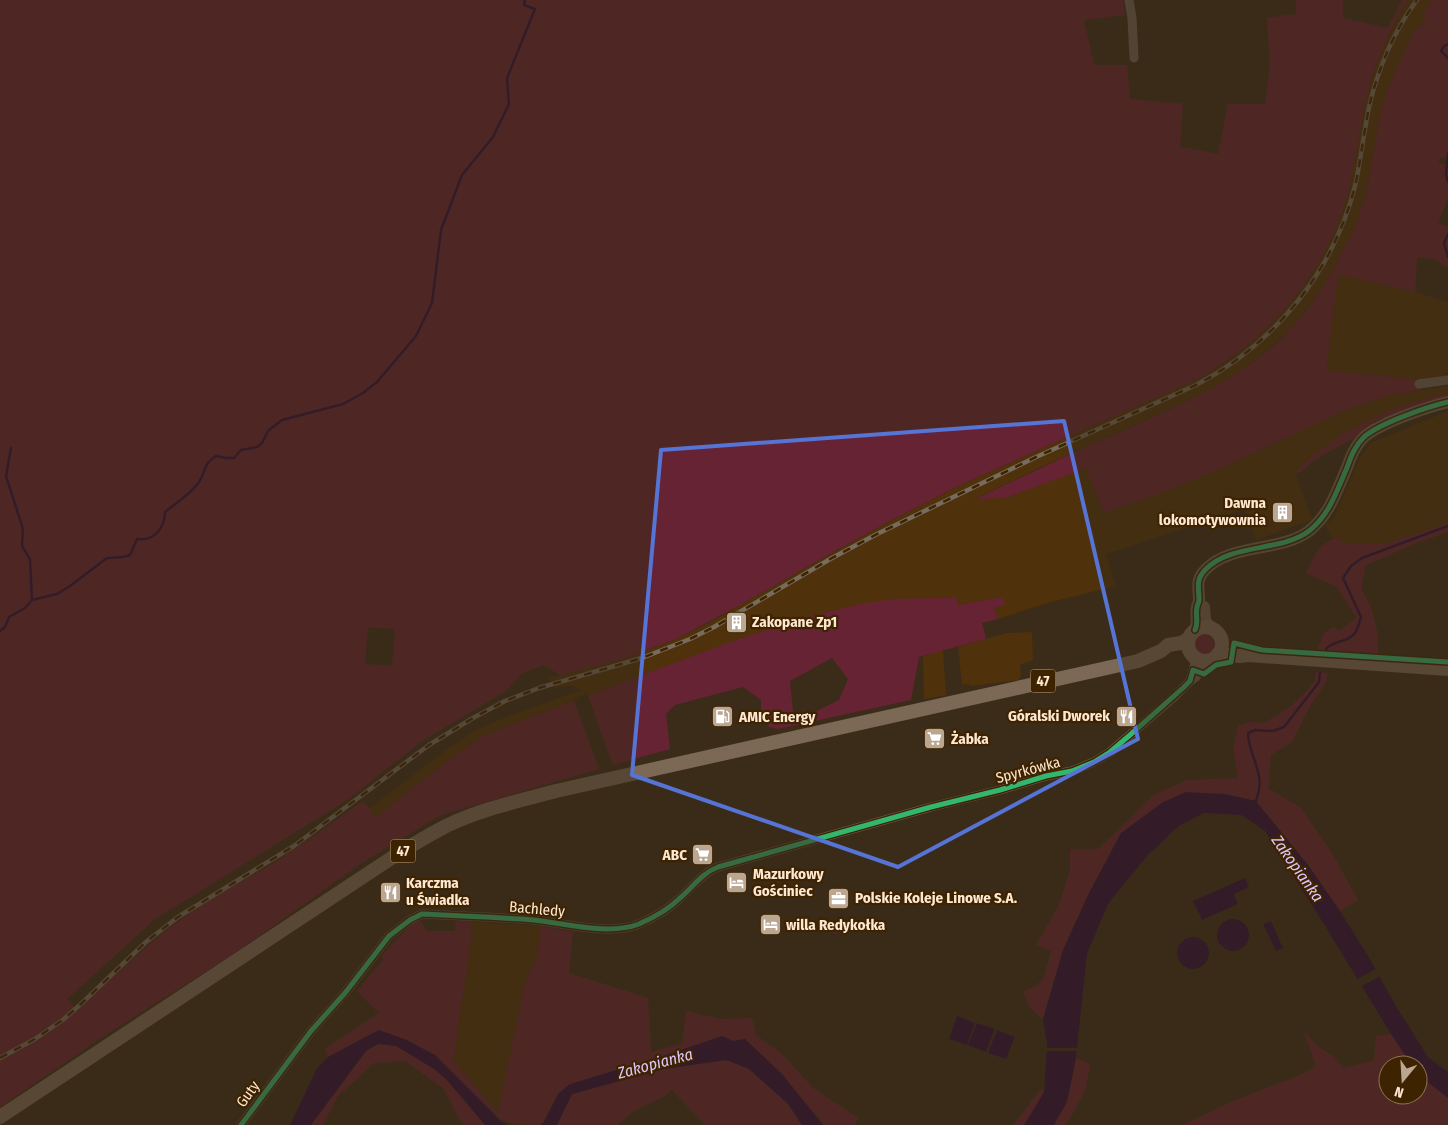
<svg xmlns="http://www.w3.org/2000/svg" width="1448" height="1125" font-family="'Fira Sans Condensed',sans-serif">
  <rect width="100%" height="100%" fill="#3b2c19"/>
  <g fill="#4f310b">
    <path d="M1407 0H1433L1425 14 1426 16 1424 23 1415 31 1409 41 1386 93 1379 120 1367 192 1354 231 1351 234 1344 251 1325 284 1295 324 1283 336 1258 358 1230 378 1202 394 1039 468 977 498H1006L1086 467 1104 513 1273 445 1316 423 1346 410 1391 395 1448 386V393L1427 398 1394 409 1308 459 1295 473 1312 520 1256 540 1245 509 1106 554 1116 586 1047 603 998 619 994 608 1003 597 958 605 956 597 875 602 805 618 748 637 588 696 585 694 574 699V701L498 730 482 737 453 757 376 817 369 809 446 750 467 736 478 729 512 715 581 690 572 685 555 688 548 678 622 659 676 639 712 621 831 553 890 521 958 486 1195 380 1222 365 1235 356 1271 324 1293 300 1311 275 1333 234 1349 187 1365 102 1372 76 1381 52Z"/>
    <path d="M1338 273 1415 292 1448 302V372L1444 373V377L1418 380 1326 370Z"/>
    <path d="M1448 411V522L1427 530 1383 544 1341 543 1339 536 1334 538 1331 535 1325 524 1333 520 1360 458 1371 443Z"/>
    <path d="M1032 632 1033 660 1020 665 1021 675 1019 680 971 686 968 684 962 685 958 647 1007 633Z"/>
    <path d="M943 650 946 695 924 699 923 656Z"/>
    <path d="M472 922 541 926 536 961 526 979 499 1114 453 1060 467 970Z"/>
  </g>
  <g fill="#662333" fill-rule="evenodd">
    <path d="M0 0H1123L1125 15 1084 20 1094 65H1127L1130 99 1159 102 1183 103 1180 147 1218 154 1228 104H1265L1270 64 1267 18 1296 14V0H1343V18L1388 28 1402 0H1407C1392 28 1377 56 1369 87 1360 120 1357 154 1349 187 1328 272 1270 339 1195 380L958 486 890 521 831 553 740 605 676 639 622 659 560 675 544 665 522 673 506 691 422 741 347 800 155 919 67 999 77 1011C108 983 138 952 171 927 202 902 238 885 272 864 303 844 333 823 363 801L376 817 453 757 482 737 498 730 574 701 599 769 441 815 363 862 235 953 99 1039 0 1107ZM368 627 395 629 392 666 365 664Z"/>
    <path d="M1433 0H1448V156L1440 159 1438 163 1448 165V198L1438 223 1448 227V268L1434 259 1417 257 1415 292 1338 274 1326 370 1418 380 1421 390C1409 392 1397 393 1387 396 1333 412 1289 438 1239 460 1195 480 1150 497 1104 513L1086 468 1006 498 976 499C1023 476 1072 453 1120 432 1179 405 1235 383 1283 337 1303 317 1321 292 1335 267 1340 257 1347 238 1354 231L1367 192 1379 120 1386 93 1409 41 1415 31 1424 23 1426 16 1424 13Z"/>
    <path d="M1448 393V396L1377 420 1362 431 1355 437 1313 461 1301 472 1295 473C1332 431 1395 405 1448 393Z"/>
    <path d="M1448 522V532L1416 543 1366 565 1361 588 1372 610 1377 632 1378 655 1317 651 1324 633 1333 627 1339 631 1357 618 1336 586 1306 573C1316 553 1317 546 1339 536L1341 543 1383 544 1427 530Z"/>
    <path d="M956 597 958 605 1003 597 1005 605 994 608 998 619 982 623 986 639 919 657 911 700 778 729 769 727 761 710V700L743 687 675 705 666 714 670 749 613 765 588 696C681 661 774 621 872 602 899 597 929 599 956 597ZM832 658 848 679 839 700 794 722 790 681Z"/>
    <circle cx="1204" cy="644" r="10"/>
    <path d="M1316 672 1328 673 1326 682 1309 708 1292 742 1271 755 1268 788 1301 808 1333 855 1358 900 1340 911 1308 865 1275 824 1225 794 1121 833 1088 895 1063 950 1043 1019 1030 1008 1023 991 1035 987 1044 978 1051 951 1036 945 1059 905 1070 870V850L1098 849 1154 795 1187 780 1238 778 1233 750 1238 726 1249 722 1265 723 1292 705 1307 691 1315 681Z"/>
    <path d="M421 921 426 931H455L456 921 472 922 467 970 453 1060 498 1113 526 979 536 961 541 926 573 932 569 973 648 998 651 1052 682 1044 686 1011 720 1019 752 1018 756 1035 783 1055 813 1088 858 1118 855 1125H823L820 1119 745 1039 666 1055 613 1071 558 1093 543 1123 540 1125C522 1125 506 1125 494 1114L435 1055 379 1030 363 1038 328 1057 325 1049 379 1013 357 991 383 960 382 955 412 924Z"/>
    <path d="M829 926 856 927V928L838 933H829Z"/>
    <path d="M1304 1031 1317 1046 1334 1057 1343 1068 1374 1061 1376 1036 1391 1034 1412 1065H1388V1095H1418V1074L1448 1098V1125H1183L1231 1102 1298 1076 1316 1066Z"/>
    <path d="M378 1044 397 1046 434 1069 446 1079 485 1125H464L459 1118 443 1088 405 1061 374 1063 337 1097 323 1125H311L366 1051Z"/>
    <path d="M1076 1058 1090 1064 1086 1089 1072 1115 1065 1125H1054L1067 1102Z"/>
    <path d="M726 1060 749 1069 788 1104 802 1125H705L671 1089 667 1095 636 1110 617 1125H557L572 1094 664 1069Z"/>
    <path d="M1040 1090 1044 1092 1024 1125H1014Z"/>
  </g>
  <g fill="#2a0b3b">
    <path d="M1186 792 1225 794 1256 801 1308 865 1340 911 1367 954 1396 1006 1428 1057 1448 1072V1098L1419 1075 1418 1065H1412L1391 1034 1320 918 1265 831 1241 815 1204 813 1179 826 1147 856 1108 904 1087 954 1076 1058 1067 1102 1054 1125H1024L1044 1092 1047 1045 1043 1019 1063 950 1088 895 1121 833 1163 802Z"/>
    <path d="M1245 878 1249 887 1234 894 1238 904 1202 920 1193 901Z"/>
    <circle cx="1233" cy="935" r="16"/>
    <path d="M1271 921 1283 948 1276 951 1263 924Z"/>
    <circle cx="1193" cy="953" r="16"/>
    <path d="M957 1016 975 1023 967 1045 949 1039Z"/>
    <path d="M977 1023 995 1029 986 1052 968 1045Z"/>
    <path d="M379 1030 407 1040 435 1055 494 1114 500 1121 508 1125H485L446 1079 434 1069 396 1046 378 1044 366 1051 311 1125H290L317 1068 328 1057Z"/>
    <path d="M997 1030 1015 1037 1006 1059 988 1053Z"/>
    <path d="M722 1036 733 1041 745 1039 783 1075 823 1125H802L788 1104 749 1069 726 1060 664 1069 572 1094 557 1125H540L543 1123 559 1093 570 1084 666 1055Z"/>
  </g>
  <g fill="#3b2c19">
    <path d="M1378 968 1382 975 1360 987 1356 980Z"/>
    <path d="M1045 1048H1079V1051H1044Z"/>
  </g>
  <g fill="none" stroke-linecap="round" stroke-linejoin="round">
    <g stroke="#2a0b3b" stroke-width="2.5">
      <path d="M1448 44 1444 46 1441 51 1448 58"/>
      <path d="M1448 153 1446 174 1448 182"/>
      <path d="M1448 234 1444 243 1448 257"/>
      <path d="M11 448 6 476 23 529 22 546 30 559 32 600"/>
      <path d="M0 631 5 627 9 617 25 608 32 600 57 594 70 586 107 558 123 557 130 555 137 539C140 539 146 540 149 538 160 534 165 522 165 512 176 503 191 494 199 482 207 470 202 465 216 456L226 458H234L241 450 257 447 262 443 268 431 282 420 343 404 363 393 377 382 416 336 432 303 441 230 462 175 493 137 509 104 507 78 535 9 524 5 525 0"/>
      <path d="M1326 649C1333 640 1348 643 1355 633 1358 629 1359 622 1361 617L1343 578 1351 566 1362 558 1448 526"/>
      <path d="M1255 803C1268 774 1249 759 1248 733L1255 730 1273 731 1284 727 1319 682 1320 673"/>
    </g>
    <g stroke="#706254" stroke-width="9">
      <path d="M1129 0 1132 18 1134 58"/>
      <path d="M1419 384 1448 380"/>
      <path d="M1190 681 1194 668 1195 657"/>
      <path d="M241 1125 311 1031 345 993 389 936 410 920 422 914C459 916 496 917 533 920 565 923 608 936 639 924 655 917 668 910 680 898 693 887 702 873 718 867L931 807 1000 790 1046 776 1072 771 1094 762 1110 752 1130 735 1175 696 1190 681 1196 677 1208 660"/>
    </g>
    <g stroke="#726250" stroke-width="12">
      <path d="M1204 607 1205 620 1210 628"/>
      <path d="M1195 630C1199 622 1195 616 1197 607 1197 605 1199 603 1199 600 1199 587 1195 580 1206 569 1232 543 1281 552 1309 531 1329 515 1336 493 1346 470 1349 463 1351 455 1355 449 1357 445 1361 440 1364 437 1380 423 1427 407 1448 402"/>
    </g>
    <g stroke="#7b6855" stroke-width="14">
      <circle cx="1205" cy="644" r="17"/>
      <path d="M1218 654 1239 656 1249 655 1448 669"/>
      <path d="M0 1117 396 855C412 845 429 835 446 826 481 809 519 801 556 791L1138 661 1161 651 1168 645 1181 643 1188 639"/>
    </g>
    <defs>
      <path id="rail" d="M0 1058 35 1039 64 1019 82 1003 146 942 178 917 294 846 429 745 473 718 505 701 539 688 642 658 690 639 714 627 832 558 877 534 1034 458 1196 385C1276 343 1335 270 1356 182 1361 157 1364 132 1369 107 1378 69 1394 31 1417 0"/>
    </defs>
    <use href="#rail" stroke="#776b5c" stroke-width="4.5"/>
    <use href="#rail" stroke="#3e2301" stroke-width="2.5" stroke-dasharray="8" stroke-linecap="butt"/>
    <defs>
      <g id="cycleway">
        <path d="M1195 630C1199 622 1195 616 1197 607 1197 605 1199 603 1199 600 1199 587 1195 580 1206 569 1232 543 1281 552 1309 531 1329 515 1336 493 1346 470 1349 463 1351 455 1355 449 1357 445 1361 440 1364 437 1380 423 1427 407 1448 402"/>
        <path d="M241 1125 311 1031 345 993 389 936 410 920 422 914C459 916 496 917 533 920 565 923 608 936 639 924 655 917 668 910 680 898 693 887 702 873 718 867L931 807 1000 790 1046 776 1072 771 1094 762 1110 752 1130 735 1183 688 1190 681 1193 670 1204 674 1216 665 1231 662 1234 643 1262 650 1448 662"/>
      </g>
    </defs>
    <use href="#cycleway" stroke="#3e2301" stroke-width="8"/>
    <use href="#cycleway" stroke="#33b770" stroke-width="5"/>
  </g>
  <path d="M0 0H1448V1125H0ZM1064 421 1138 739 898 867 632 775 661 450Z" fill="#3b2c19" fill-opacity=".55" fill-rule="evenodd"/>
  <path fill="none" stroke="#5674d6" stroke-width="4" stroke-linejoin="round" d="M1064 421 1138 739 898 867 632 775 661 450Z"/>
  <defs>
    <symbol id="building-square" viewBox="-11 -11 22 22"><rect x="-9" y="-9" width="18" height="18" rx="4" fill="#baa691" stroke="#3e2301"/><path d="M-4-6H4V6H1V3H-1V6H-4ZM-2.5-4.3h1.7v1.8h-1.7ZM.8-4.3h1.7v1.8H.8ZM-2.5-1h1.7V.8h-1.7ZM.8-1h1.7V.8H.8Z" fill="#fff"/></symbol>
    <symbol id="restaurant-square" viewBox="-11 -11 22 22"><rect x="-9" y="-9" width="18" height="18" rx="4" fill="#baa691" stroke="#3e2301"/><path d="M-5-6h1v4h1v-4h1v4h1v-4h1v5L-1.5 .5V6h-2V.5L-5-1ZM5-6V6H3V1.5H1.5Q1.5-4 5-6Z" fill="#fff"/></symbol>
    <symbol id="fuel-square" viewBox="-11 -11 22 22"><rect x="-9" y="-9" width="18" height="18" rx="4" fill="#baa691" stroke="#3e2301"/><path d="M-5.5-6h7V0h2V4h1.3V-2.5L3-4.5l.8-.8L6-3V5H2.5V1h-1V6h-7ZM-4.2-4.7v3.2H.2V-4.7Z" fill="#fff"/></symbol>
    <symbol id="supermarket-square" viewBox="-11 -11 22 22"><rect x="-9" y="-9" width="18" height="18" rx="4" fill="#baa691" stroke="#3e2301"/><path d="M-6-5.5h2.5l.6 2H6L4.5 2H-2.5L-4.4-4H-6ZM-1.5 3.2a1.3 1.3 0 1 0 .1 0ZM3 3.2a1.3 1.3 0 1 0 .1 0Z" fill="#fff"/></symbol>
    <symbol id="hotel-square" viewBox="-11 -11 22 22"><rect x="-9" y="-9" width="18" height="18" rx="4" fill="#baa691" stroke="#3e2301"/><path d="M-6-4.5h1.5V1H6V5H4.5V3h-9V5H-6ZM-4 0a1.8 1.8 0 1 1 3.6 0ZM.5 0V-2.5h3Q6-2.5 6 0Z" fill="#fff"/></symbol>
    <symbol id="office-square" viewBox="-11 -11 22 22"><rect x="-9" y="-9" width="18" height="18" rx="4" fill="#baa691" stroke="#3e2301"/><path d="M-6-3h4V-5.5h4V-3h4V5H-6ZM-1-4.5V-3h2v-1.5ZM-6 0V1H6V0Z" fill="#fff"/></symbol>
  </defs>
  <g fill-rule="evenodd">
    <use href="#building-square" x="1270" y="500" width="25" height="25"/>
    <use href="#building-square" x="724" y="610" width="25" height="25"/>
    <use href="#restaurant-square" x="1114" y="704" width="25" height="25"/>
    <use href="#fuel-square" x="710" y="704" width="25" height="25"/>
    <use href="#supermarket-square" x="922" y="726" width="25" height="25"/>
    <use href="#supermarket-square" x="690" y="842" width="25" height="25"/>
    <use href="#hotel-square" x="724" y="870" width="25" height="25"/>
    <use href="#restaurant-square" x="378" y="880" width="25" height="25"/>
    <use href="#office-square" x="826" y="886" width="25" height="25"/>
    <use href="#hotel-square" x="758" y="912" width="25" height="25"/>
  </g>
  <g text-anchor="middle" stroke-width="4.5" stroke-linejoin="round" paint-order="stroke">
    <g fill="#3e2301" stroke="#c5ad93" stroke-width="1">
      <rect x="1030.5" y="669.5" width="25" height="23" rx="4"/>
      <rect x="390.5" y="839.5" width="25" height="23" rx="4"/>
    </g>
    <g font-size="14" font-weight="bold" fill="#ffe8d2">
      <text x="1043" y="686">47</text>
      <text x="403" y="856">47</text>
    </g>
    <g font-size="15" font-weight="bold" fill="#ffe8d2" stroke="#3e2301" text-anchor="start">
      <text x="1266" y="508" text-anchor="end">Dawna<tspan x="1266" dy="17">lokomotywownia</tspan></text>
      <text x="752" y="627">Zakopane Zp1</text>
      <text x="1110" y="721" text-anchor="end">Góralski Dworek</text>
      <text x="739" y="722">AMIC Energy</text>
      <text x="951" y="744">Żabka</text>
      <text x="687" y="860" text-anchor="end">ABC</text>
      <text x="753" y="879">Mazurkowy<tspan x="753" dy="17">Gościniec</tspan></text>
      <text x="406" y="888">Karczma<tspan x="406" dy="17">u Świadka</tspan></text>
      <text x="855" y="903">Polskie Koleje Linowe S.A.</text>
      <text x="786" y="930">willa Redykołka</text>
    </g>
    <g font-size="15" fill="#ffe8d2" stroke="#3e2301">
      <text transform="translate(1028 770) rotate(-15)" y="5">Spyrkówka</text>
      <text transform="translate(537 909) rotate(5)" y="5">Bachledy</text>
      <text transform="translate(248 1094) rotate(-54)" y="5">Guty</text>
    </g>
    <g font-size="16" font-style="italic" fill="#e0c6fb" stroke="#3e2301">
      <text transform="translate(1298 868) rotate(55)" y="6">Zakopianka</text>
      <text transform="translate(655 1063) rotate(-15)" y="6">Zakopianka</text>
    </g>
  </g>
  <g transform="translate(1403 1080) rotate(198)"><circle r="24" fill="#3e2301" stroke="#8b7255"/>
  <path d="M0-4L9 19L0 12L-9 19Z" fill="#baa691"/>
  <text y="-8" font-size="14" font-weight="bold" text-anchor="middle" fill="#ffe8d2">N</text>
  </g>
</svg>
